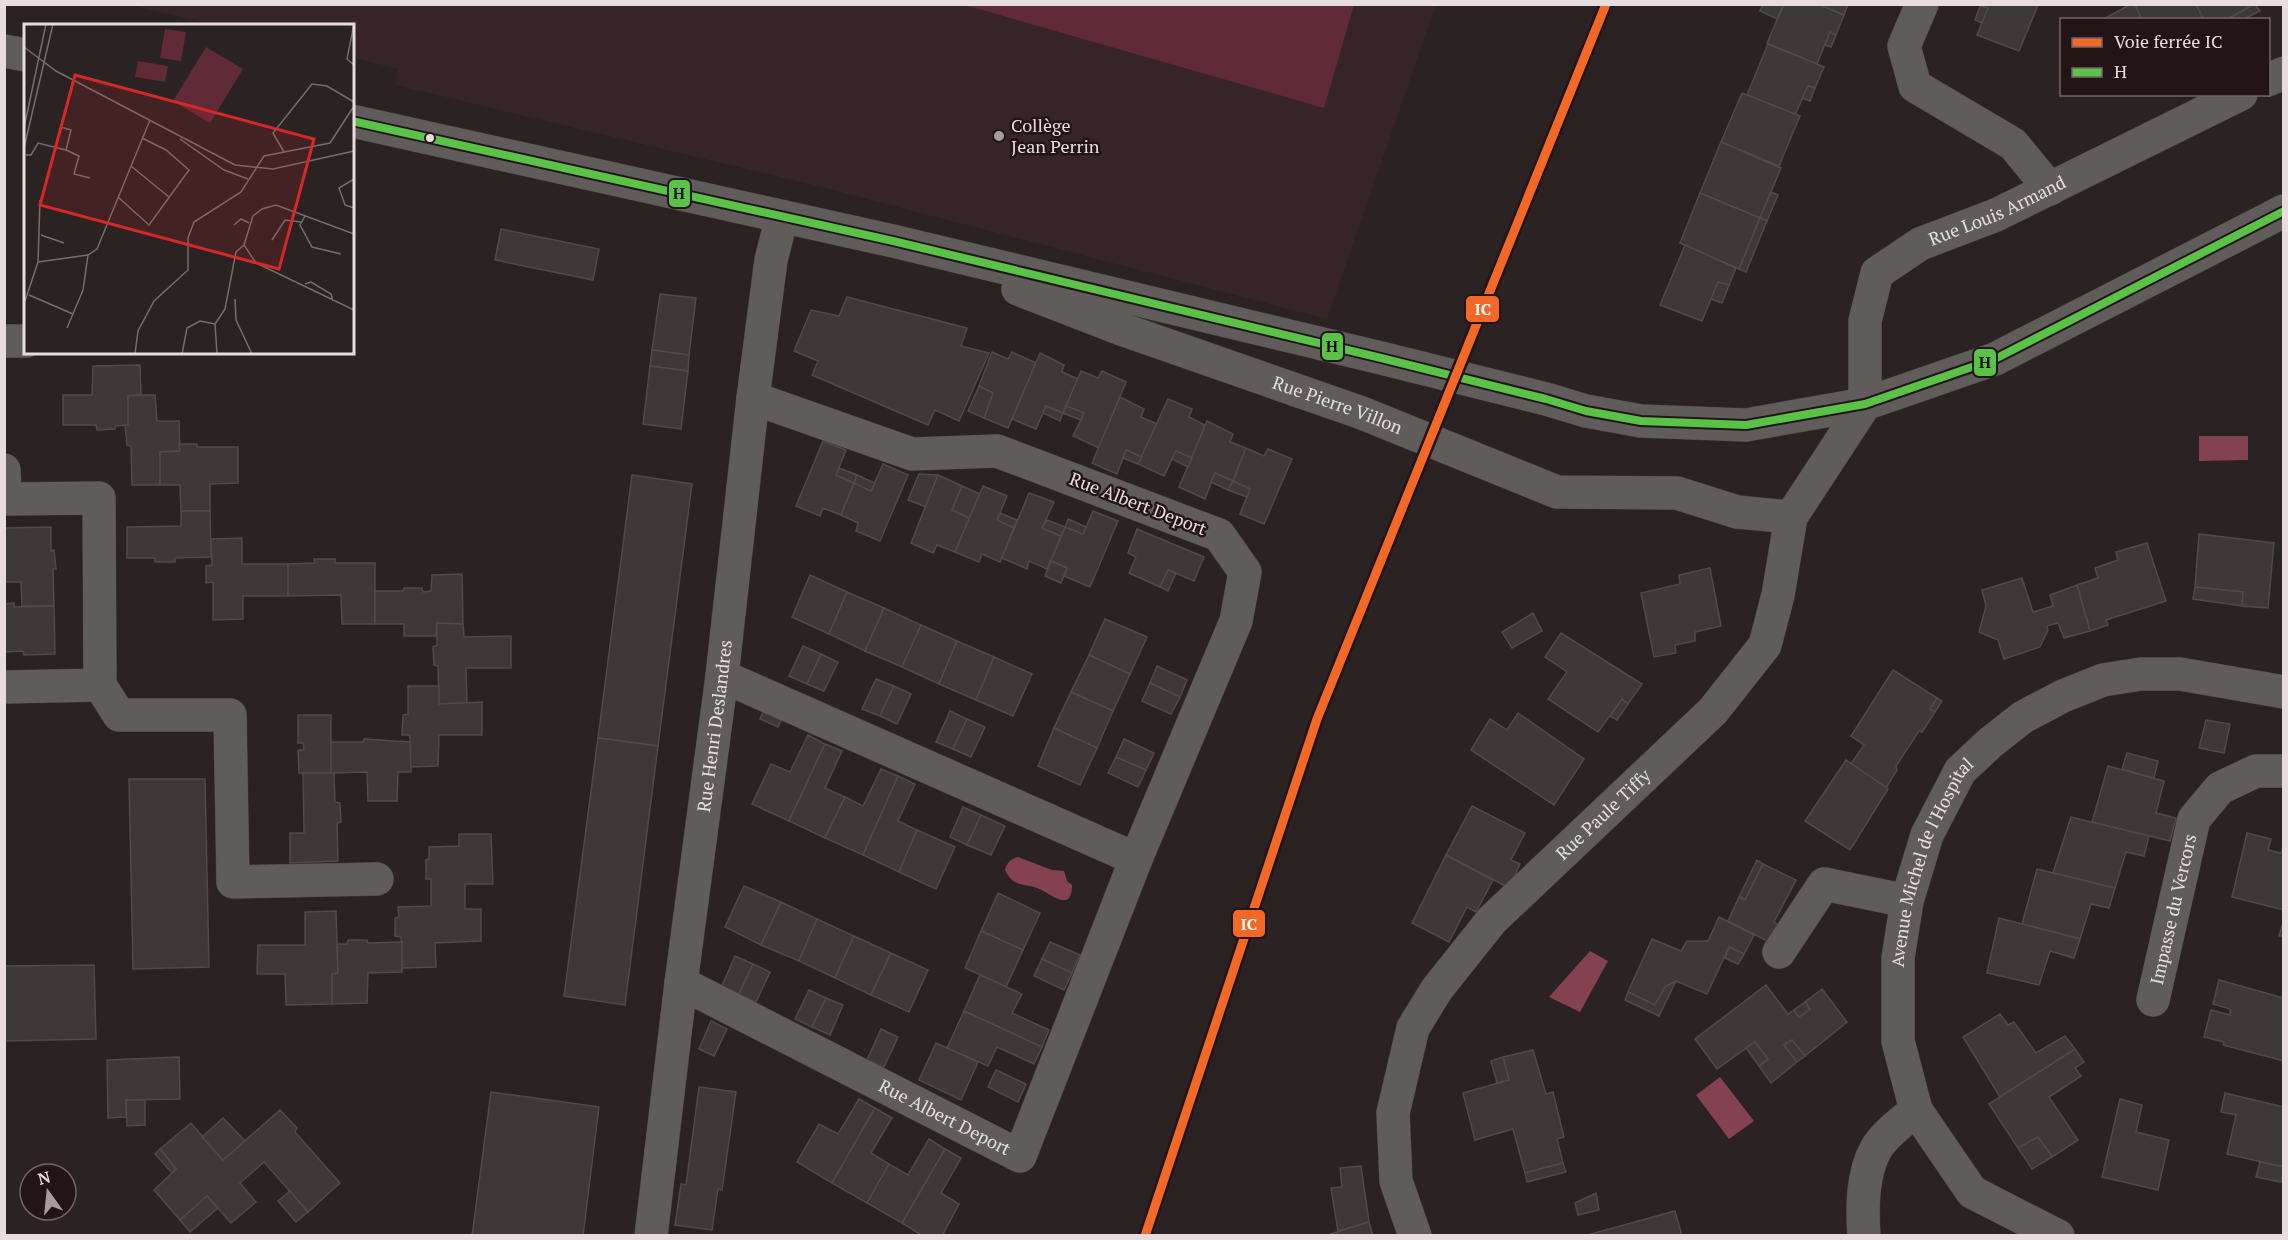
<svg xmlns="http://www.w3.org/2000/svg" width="2288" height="1240" font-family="'PT Serif',serif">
  <rect width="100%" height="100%" fill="#2a2223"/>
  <path fill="#372426" d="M128 5H1436L1327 319 821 187 395 85 398 69 353 58 352 26 216 25Z"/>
  <path fill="#612a37" d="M965 5H1354L1324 108Z"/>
  <g fill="#844250">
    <path d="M2199 436H2248V460L2199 461Z"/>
    <path d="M1018 857 1052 870 1064 871 1067 881 1072 885C1072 915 1049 892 1037 888 1022 883 1013 887 1005 870 1007 863 1010 859 1018 857Z"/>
    <path d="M1590 951 1608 961 1580 1012 1549 997Z"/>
    <path d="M1720 1077 1754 1121 1729 1139 1696 1095Z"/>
  </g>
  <g fill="#3f3839" stroke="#504a4b" stroke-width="1.5">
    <path d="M1763 4H1784L1777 19 1760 11Z"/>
    <path d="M1784 4H1818L1844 15 1836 35 1830 32 1817 64 1767 43Z"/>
    <path d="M1818 4H1848L1844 15Z"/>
    <path d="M1977 4 2038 5 2019 51 1977 35 1988 8Z"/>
    <path d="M2131 4H2135L2142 20H2102Z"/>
    <path d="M2135 4H2196L2204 20H2142Z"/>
    <path d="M2196 4H2255L2226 20H2204Z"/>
    <path d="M2255 4 2260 11 2242 20H2226Z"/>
    <path d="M1980 6 1988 8 1982 23 1975 20Z"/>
    <path d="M1830 32 1836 35 1831 47 1825 45Z"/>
    <path d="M1768 44 1824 67 1815 88 1808 86 1795 115 1747 95Z"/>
    <path d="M1808 86 1815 88 1810 101 1802 98Z"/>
    <path d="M1742 93 1800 116 1779 166 1721 142Z"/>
    <path d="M1721 142 1781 168 1760 218 1700 193Z"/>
    <path d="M1771 192 1778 195 1767 221 1760 218Z"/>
    <path d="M1700 193 1760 218 1739 269 1680 243Z"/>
    <path d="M1760 218 1767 221 1746 272 1739 269Z"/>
    <path d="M501 229 599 249 593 280 495 260Z"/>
    <path d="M1685 245 1736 268 1729 285 1718 282 1702 321 1660 305Z"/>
    <path d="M1718 282 1729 285 1722 303 1711 299Z"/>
    <path d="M660 294 696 298 689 355 652 350Z"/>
    <path d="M847 297 967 328 961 346 989 353 959 421 935 410 928 425 812 375 818 361 794 351 811 310 839 316Z"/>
    <path d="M652 350 689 355 688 371 650 366Z"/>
    <path d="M992 352 1008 359 1012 352 1036 363 1008 428 984 418 993 393 979 386Z"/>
    <path d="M1040 353 1064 365 1062 372 1078 379 1063 413 1046 406 1036 429 1012 419Z"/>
    <path d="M140 365 141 395 128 396V425L115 426V429L97 430 96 425H63V395H92L93 366Z"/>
    <path d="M650 366 688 371 681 429 643 424Z"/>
    <path d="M1081 371 1098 378 1102 371 1126 382 1099 448 1073 436 1084 413 1066 406Z"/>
    <path d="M979 386 993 393 984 418 968 411Z"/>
    <path d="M141 395H155L157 421H179L180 451 160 452V485H132L131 446 127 445 125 425H128V396Z"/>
    <path d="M1120 397 1144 409 1141 417 1157 424 1142 457 1126 450 1117 474 1092 463Z"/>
    <path d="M1168 399 1192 409 1189 417 1205 425 1192 458 1176 451 1164 476 1138 464Z"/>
    <path d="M1046 406 1063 413 1060 421 1043 413Z"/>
    <path d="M1066 406 1084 413 1081 420 1063 413Z"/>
    <path d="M1207 421 1233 434 1230 442 1246 448 1233 481 1215 473 1205 499 1179 487Z"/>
    <path d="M823 441 846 450 836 475 854 483 841 515 823 508 820 516 796 506Z"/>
    <path d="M179 444H197V447H238V483L210 484V511H181L180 485H160V452L180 451Z"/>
    <path d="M1246 448 1264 456 1268 449 1292 459 1264 524 1240 514 1250 489 1233 481Z"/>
    <path d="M1126 450 1142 457 1138 464 1123 458Z"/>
    <path d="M1176 451 1192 458 1188 467 1172 459Z"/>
    <path d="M883 464 908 475 880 541 856 531 858 523 841 515 854 483 871 491Z"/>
    <path d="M839 468 857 475 854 483 836 475Z"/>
    <path d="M1215 473 1233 481 1228 490 1211 482Z"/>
    <path d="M919 474 938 475 926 507 908 500Z"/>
    <path d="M632 475 692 484 658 746 598 738Z"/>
    <path d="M857 475 875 483 871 491 854 483Z"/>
    <path d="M938 475 962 486 952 510 969 518 955 552 937 545 933 553 911 543Z"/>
    <path d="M1233 481 1250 489 1247 497 1228 490Z"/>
    <path d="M962 486 980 494 969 518 952 510Z"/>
    <path d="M983 486 1007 496 997 520 1014 528 1000 562 982 554 979 562 955 552Z"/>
    <path d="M1029 493 1054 502 1042 528 1061 536 1047 569 1029 561 1027 569 1002 558Z"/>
    <path d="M181 511H210L211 557 175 558V562H155V558H127V527L181 526Z"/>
    <path d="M1093 511 1118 521 1090 587 1064 576 1067 568 1051 561 1065 527 1083 534Z"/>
    <path d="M1000 513 1017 520 1014 528 997 520Z"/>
    <path d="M1068 519 1086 527 1083 534 1065 527Z"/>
    <path d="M1047 520 1065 527 1061 536 1042 528Z"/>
    <path d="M51 527V551L54 550 56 569H53L54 606H22L21 582H4V528Z"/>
    <path d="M1137 529 1204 557 1194 581 1168 570 1160 587 1129 573 1136 557 1128 553Z"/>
    <path d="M2199 534 2274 543 2268 608 2242 606 2243 592 2195 587Z"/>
    <path d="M242 538V564H288V596H243V619L213 620V582L206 583V566L212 565 211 539Z"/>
    <path d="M2147 543 2166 601 2106 620 2108 625 2090 631 2077 585 2098 578 2095 568 2118 560 2116 552Z"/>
    <path d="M314 559H335V563H375V624H342L341 595 288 596V564L315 563Z"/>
    <path d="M1051 561 1067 568 1061 583 1045 576Z"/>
    <path d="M1710 568 1721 626 1695 632V641L1675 645 1676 653 1654 657 1641 593 1680 584 1679 575Z"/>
    <path d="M1168 570 1176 573 1168 591 1160 587Z"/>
    <path d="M462 574 463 624 437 623 436 636H404V624H375V591H403L404 588H422L423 592 431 591 432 575Z"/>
    <path d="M810 575 847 592 829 634 792 617Z"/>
    <path d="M2022 578 2033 612 2053 606 2050 595 2077 585 2090 631 2064 638 2058 623 2047 626 2048 630 2040 647 2004 659 1998 640 1979 632 1986 606 1982 590Z"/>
    <path d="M2195 587 2243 592 2242 606 2193 599Z"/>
    <path d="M847 592 884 608 865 651 829 634Z"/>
    <path d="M14 603V607L54 606 55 654 24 655 23 651 4 652V604Z"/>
    <path d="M884 608 921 625 902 667 865 651Z"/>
    <path d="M1533 613 1542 631 1512 648 1502 632Z"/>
    <path d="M1105 619 1147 637 1130 674 1089 655Z"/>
    <path d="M437 623 463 624 464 637 511 636V668H466L467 703 439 704 438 666 434 665 433 647 437 645Z"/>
    <path d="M921 625 957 641 939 684 902 667Z"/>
    <path d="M1561 633 1642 684 1628 704 1622 699 1598 732 1548 699 1567 672 1545 657Z"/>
    <path d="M957 641 994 657 976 700 939 684Z"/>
    <path d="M803 646 821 654 807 684 789 676Z"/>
    <path d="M821 654 838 662 824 691 807 684Z"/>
    <path d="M1089 655 1130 674 1113 711 1071 692Z"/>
    <path d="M994 657 1032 674 1013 716 976 700Z"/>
    <path d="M1157 666 1187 680 1180 697 1150 683Z"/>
    <path d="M1893 670 1937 698 1930 709 1935 712 1922 732 1919 731 1896 766 1897 770 1886 788 1851 764 1864 745 1851 736Z"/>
    <path d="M876 679 894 686 880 716 862 709Z"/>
    <path d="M1150 683 1180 697 1171 714 1142 701Z"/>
    <path d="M408 686H439V704L482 702V735H439L438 766 410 767V735H402L403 715 408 714Z"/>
    <path d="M894 686 911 694 897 724 880 716Z"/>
    <path d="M1071 692 1113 711 1097 748 1054 728Z"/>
    <path d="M1937 698 1942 701 1935 712 1930 709Z"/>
    <path d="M1622 699 1628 704 1617 720 1610 716Z"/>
    <path d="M765 708 783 715 778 727 760 719Z"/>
    <path d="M950 711 967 719 953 749 936 742Z"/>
    <path d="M1518 713 1584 759 1554 805 1471 750 1490 719 1507 730Z"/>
    <path d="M298 715H331V773H299L298 750H304L303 743H298Z"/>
    <path d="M967 719 985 727 971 757 953 749Z"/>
    <path d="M2206 720 2230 724 2224 753 2199 748Z"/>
    <path d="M1054 728 1097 748 1080 785 1038 766Z"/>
    <path d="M808 735 825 744 789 821 752 804 771 764 790 772Z"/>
    <path d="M598 738 658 746 625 1005 564 996Z"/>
    <path d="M364 739 410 742 411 772H398L397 801H368L367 772 331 773V742H363Z"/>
    <path d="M1124 739 1154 753 1146 770 1116 757Z"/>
    <path d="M825 744 842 751 825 788 845 797 825 838 789 821Z"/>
    <path d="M2127 753 2158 761 2154 778 2122 769Z"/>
    <path d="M1116 757 1146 770 1138 787 1108 773Z"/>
    <path d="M1846 760 1888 789 1850 850 1805 821Z"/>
    <path d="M2108 766 2164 781 2156 813 2176 818 2170 841 2092 822Z"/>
    <path d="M881 769 898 776 863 855 825 838 845 797 863 806Z"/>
    <path d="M303 773H334L335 802 340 803 341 822 337 823 338 861 290 863V833H304Z"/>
    <path d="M898 776 915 784 898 821 917 830 899 872 863 855Z"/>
    <path d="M129 779H205L209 967 133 969Z"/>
    <path d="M1472 806 1525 833 1511 860 1520 864 1509 888 1446 855Z"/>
    <path d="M963 807 981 815 967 845 950 837Z"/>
    <path d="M981 815 1005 826 991 855 967 845Z"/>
    <path d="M2071 817 2149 836 2144 856 2126 852 2115 888 2053 873Z"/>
    <path d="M917 830 955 847 936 889 899 872Z"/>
    <path d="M2247 833 2271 839 2268 850 2281 853 2284 845V910L2232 897Z"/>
    <path d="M459 834H491L493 884H465V909H481V941L435 943 436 967 402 968 401 937 395 936V918L399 917 398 907 431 906V879H426V860L429 859V847L459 846Z"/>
    <path d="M1446 855 1493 880 1476 912 1467 907 1449 942 1412 923Z"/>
    <path d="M1757 860 1763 864 1745 900 1739 897Z"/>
    <path d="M1763 864 1796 880 1774 922 1786 930 1777 946 1728 921 1739 897 1745 900Z"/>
    <path d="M2037 869 2115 888 2109 908 2091 904 2080 939 2022 924Z"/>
    <path d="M744 886 781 902 761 945 725 927Z"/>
    <path d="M998 893 1040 913 1023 950 981 931Z"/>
    <path d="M781 902 817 919 799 961 761 945Z"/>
    <path d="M336 911 338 973 332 974V1004L286 1005 285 974H257L258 945H305V912Z"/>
    <path d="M1719 917 1754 935 1744 954 1729 947 1707 994 1676 981 1665 987 1655 1005 1628 992 1652 939 1681 951 1687 941H1708Z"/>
    <path d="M1999 918 2080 939 2074 958 2050 951 2039 985 1987 973Z"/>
    <path d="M817 919 854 936 835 978 799 961Z"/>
    <path d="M2284 920V936H2279Z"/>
    <path d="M981 931 1023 950 1006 987 965 968Z"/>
    <path d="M854 936 891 953 871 995 835 978Z"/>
    <path d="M348 940H367L368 943 402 942V972L368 973 367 1003 332 1004V974L338 973 337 944H347Z"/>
    <path d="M1050 942 1080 955 1072 973 1042 959Z"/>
    <path d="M1729 947 1744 954 1738 964 1725 958Z"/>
    <path d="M891 953 928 970 909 1012 871 995Z"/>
    <path d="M735 956 753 964 739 994 722 986Z"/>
    <path d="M1042 959 1072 973 1064 990 1034 976Z"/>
    <path d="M753 964 770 972 756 1002 739 994Z"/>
    <path d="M94 965 96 1039 4 1041V966Z"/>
    <path d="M980 975 1022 994 1012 1013 1049 1030 1042 1047 964 1011Z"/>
    <path d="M2219 980 2284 998V1061L2223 1045 2224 1042 2204 1037 2211 1010 2230 1015V1009L2213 1004Z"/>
    <path d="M1676 981 1659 1016 1625 1000 1628 992 1655 1005 1665 987Z"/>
    <path d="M1766 985 1788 1014 1794 1010 1799 1017 1810 1009 1805 1002 1822 989 1847 1022 1805 1056 1792 1040 1784 1045 1797 1062 1771 1083 1759 1066 1768 1059 1755 1042 1717 1069 1695 1039Z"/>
    <path d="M809 990 826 998 812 1027 795 1019Z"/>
    <path d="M826 998 843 1005 830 1035 812 1027Z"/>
    <path d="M1805 1002 1810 1009 1799 1017 1794 1010Z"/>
    <path d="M964 1011 1042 1047 1034 1064 997 1047 988 1066 947 1048Z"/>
    <path d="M2000 1014 2008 1025 2014 1022 2036 1053 2065 1036 2075 1049 2000 1097 1963 1037Z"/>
    <path d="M711 1021 727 1029 714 1056 699 1049Z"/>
    <path d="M881 1029 898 1037 884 1067 867 1060Z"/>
    <path d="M1792 1040 1805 1056 1797 1062 1784 1045Z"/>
    <path d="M1755 1042 1768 1059 1759 1066 1746 1048Z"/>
    <path d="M936 1043 978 1062 961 1100 919 1080Z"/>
    <path d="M2075 1049 2084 1062 2075 1068 2081 1076 2049 1097 2078 1140 2052 1157 2038 1137 2018 1148 1989 1104Z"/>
    <path d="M1533 1050 1546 1094 1553 1092 1564 1137 1557 1139 1563 1163 1525 1173 1513 1129 1475 1140 1463 1093 1509 1080 1503 1057Z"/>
    <path d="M179 1057 180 1099 126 1100V1117L108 1118 107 1060Z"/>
    <path d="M1503 1057 1509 1080 1497 1083 1491 1061Z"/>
    <path d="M996 1070 1026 1084 1018 1102 988 1087Z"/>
    <path d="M699 1087 736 1092 722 1190 718 1189 712 1230 675 1225 681 1184 686 1185Z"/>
    <path d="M491 1092 599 1107 583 1236H472Z"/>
    <path d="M2225 1093 2284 1107V1167L2227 1154 2236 1115 2221 1112Z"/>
    <path d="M859 1099 875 1108 832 1183 797 1162 819 1124 838 1134Z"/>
    <path d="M2120 1099 2142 1105 2136 1132 2169 1140 2158 1190 2102 1177Z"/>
    <path d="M126 1100H145V1125L127 1126Z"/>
    <path d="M875 1108 892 1118 871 1153 889 1164 867 1203 832 1183Z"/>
    <path d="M280 1110 297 1128 295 1132 340 1183 308 1212 264 1162 240 1183 256 1202 231 1223 207 1196 180 1220 154 1190 176 1169 160 1149 191 1123 223 1160Z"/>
    <path d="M223 1118 245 1141 223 1160 202 1137Z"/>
    <path d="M2038 1137 2052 1157 2032 1169 2018 1148Z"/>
    <path d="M929 1139 945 1149 902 1223 867 1203 889 1164 908 1175Z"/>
    <path d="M160 1149 176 1169 172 1173 155 1154Z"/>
    <path d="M945 1149 961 1158 941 1193 959 1204 942 1236H923L902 1223Z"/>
    <path d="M2260 1162 2284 1167 2281 1182 2256 1177Z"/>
    <path d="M1563 1163 1566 1172 1527 1182 1525 1173Z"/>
    <path d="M1361 1166 1369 1222 1338 1231 1331 1188 1342 1187 1340 1168Z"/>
    <path d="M290 1191 308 1212 296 1222 278 1201Z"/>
    <path d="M1596 1193 1599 1210 1578 1215 1575 1203Z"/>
    <path d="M207 1196 218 1208 190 1232 180 1220Z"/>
    <path d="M1675 1211 1682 1236H1587V1235Z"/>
    <path d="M1369 1222 1373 1236H1324Z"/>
  </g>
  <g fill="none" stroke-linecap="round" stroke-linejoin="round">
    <defs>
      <g id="minor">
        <path d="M1922 4 1904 46 1915 86 2013 144 2050 189"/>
        <path d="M4 51 26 55"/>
        <path d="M2268 80 2284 73"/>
        <path d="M352 121 893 241 1381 358 1546 399 1586 411 1641 421 1746 425 1865 404 1995 359 2284 211"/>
        <path id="s1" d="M1018 289 1124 330 1362 413 1557 492 1677 493 1737 512 1791 517"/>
        <path d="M4 341H26"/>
        <path d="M4 470 5 499 99 498 100 685 4 687"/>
        <path d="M722 676 1136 859"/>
        <path d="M100 685 119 715H230L233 882 377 879"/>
        <path d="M1779 952 1824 884 1907 901"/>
        <path id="s2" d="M681 983 1020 1156 1136 859 1236 621 1245 572 1219 535 997 451 912 454 753 398"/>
        <path id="s3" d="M2153 1000 2194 819 2220 788 2256 771H2284"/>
        <path id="s4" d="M651 1236 681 983 722 676 753 398 771 260 782 217"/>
        <path id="s5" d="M1415 1236 1396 1181 1393 1113 1413 1028 1437 989 1492 920 1713 711 1765 645 1778 595 1791 517 1865 404V321L1877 273 1920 244 1996 215 2241 94"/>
        <path d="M1864 1236C1862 1208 1862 1174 1876 1149 1883 1136 1904 1120 1916 1110"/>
        <path id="s6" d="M2058 1236 1972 1192 1916 1110 1898 1041V958L1907 901 1927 835 1960 771 1990 743 2023 717 2063 696 2103 680 2141 674H2180L2284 692"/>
      </g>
    </defs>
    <use href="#minor" stroke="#453e3f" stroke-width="34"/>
    <use href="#minor" stroke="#615c5c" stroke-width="33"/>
    <defs>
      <path id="bus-1" d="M352 121 893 241 1381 358 1546 399 1586 411 1641 421 1746 425 1865 404 1995 359 2284 211"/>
    </defs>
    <use href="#bus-1" stroke="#231517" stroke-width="12"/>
    <use href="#bus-1" stroke="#59c247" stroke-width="8"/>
    <defs>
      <path id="rail-1" d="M1145 1236 1317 719 1606 4"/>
    </defs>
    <use href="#rail-1" stroke="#231517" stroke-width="14"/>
    <use href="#rail-1" stroke="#f36827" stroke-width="9"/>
  </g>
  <circle fill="#a69c9d" stroke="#231517" stroke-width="2" cx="999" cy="136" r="6"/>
  <circle fill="#e8ddde" stroke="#231517" stroke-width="2" cx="430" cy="138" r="5"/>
  <g text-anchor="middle" stroke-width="5" stroke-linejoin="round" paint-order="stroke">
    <g font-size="18" fill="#e8ddde" stroke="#231517" text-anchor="start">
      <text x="1011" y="132">Collège<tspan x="1011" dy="21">Jean Perrin</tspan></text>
    </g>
    <g font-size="18" fill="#e8ddde" stroke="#231517">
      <text dy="6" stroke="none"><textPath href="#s5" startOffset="1270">Rue Louis Armand</textPath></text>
      <text dy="6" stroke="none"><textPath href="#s1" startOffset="340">Rue Pierre Villon</textPath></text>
      <text transform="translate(1138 504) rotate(21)" y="6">Rue Albert Deport</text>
      <text dy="6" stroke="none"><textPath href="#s4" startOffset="514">Rue Henri Deslandres</textPath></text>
      <text dy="6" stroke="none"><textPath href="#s5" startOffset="501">Rue Paule Tiffy</textPath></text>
      <text dy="6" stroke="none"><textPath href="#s6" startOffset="452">Avenue Michel de l'Hospital</textPath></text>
      <text dy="6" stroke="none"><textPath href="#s3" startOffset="93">Impasse du Vercors</textPath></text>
      <text dy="6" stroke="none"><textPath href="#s2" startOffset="296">Rue Albert Deport</textPath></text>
    </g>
  </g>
  <g transform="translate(24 24)">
    <rect width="330" height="330" fill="#2a2223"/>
    <path d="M141 5 162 8 157 37 136 34ZM182 23 219 45 186 99 149 77ZM114 37 144 42 141 58 111 53Z" fill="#612a37"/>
    <path fill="none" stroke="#766d6e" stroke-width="1.5" d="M330 0 323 35 330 41M0 23 32 47 211 141 249 145 330 127M0 104 22 0M156 115 200 146 224 155M0 124 29 0M42 126 55 132 50 150 66 154M260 128 249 109 288 60 303 62 330 78M2 131H7L14 119 42 126 47 106 37 103 49 56M107 142 145 173M330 155 315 164 321 181 330 184M94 173 125 201 165 146 142 126 118 114M281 192 276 201 288 223 317 230M210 201 217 195 225 199M330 210 252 181 238 185 229 192 220 221 232 239 330 286M17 211 40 219M248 216 261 196 277 198M14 238 64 231 73 225 126 96M281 260 287 258 307 270 309 277M5 271 49 290M211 275 212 296 228 330M0 280 14 238 16 176M43 304 59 266 64 231M111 330 114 307 130 277 164 246V214L170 198 217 168 240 132 306 119 330 82M158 330 163 304 176 297 191 300M193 330 191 300 201 285 212 228 220 221"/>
    <path fill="#d62828" fill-opacity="0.15" stroke="#d62828" stroke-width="3" d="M51 51 290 115 255 245 16 181Z"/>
    <rect width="330" height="330" fill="none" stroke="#e8ddde" stroke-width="3"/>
  </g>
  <g stroke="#231517" stroke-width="2">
    <rect x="668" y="179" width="23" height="29" rx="6" fill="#59c247"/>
    <rect x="1465" y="295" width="35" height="28" rx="6" fill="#f36827"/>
    <rect x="1321" y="332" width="23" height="29" rx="6" fill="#59c247"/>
    <rect x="1973" y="348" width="24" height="29" rx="6" fill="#59c247"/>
    <rect x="1232" y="909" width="34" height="29" rx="6" fill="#f36827"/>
  </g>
  <g font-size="16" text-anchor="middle" font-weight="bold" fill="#fff">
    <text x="1483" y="315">IC</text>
    <text x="1249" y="930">IC</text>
  </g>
  <g font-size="16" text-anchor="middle" font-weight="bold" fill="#111">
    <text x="679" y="199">H</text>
    <text x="1332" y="352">H</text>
    <text x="1985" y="368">H</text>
  </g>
  <rect width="2288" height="1240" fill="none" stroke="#e8ddde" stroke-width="12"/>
  <rect x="2060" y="18" width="210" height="78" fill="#231517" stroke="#726567" stroke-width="1.5"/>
  <rect x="2072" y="38" width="30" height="9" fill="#f36827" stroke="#726567" stroke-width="1.5"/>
  <text x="2114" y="48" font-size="18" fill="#e8ddde">Voie ferrée IC</text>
  <rect x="2072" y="68" width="30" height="9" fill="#59c247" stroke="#726567" stroke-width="1.5"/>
  <text x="2114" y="78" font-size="18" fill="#e8ddde">H</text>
  <g transform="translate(48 1192) rotate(345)"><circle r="28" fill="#231517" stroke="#726567" stroke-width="1.5"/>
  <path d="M0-4.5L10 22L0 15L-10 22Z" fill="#a69c9d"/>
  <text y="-9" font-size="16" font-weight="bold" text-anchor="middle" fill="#e8ddde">N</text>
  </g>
</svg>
